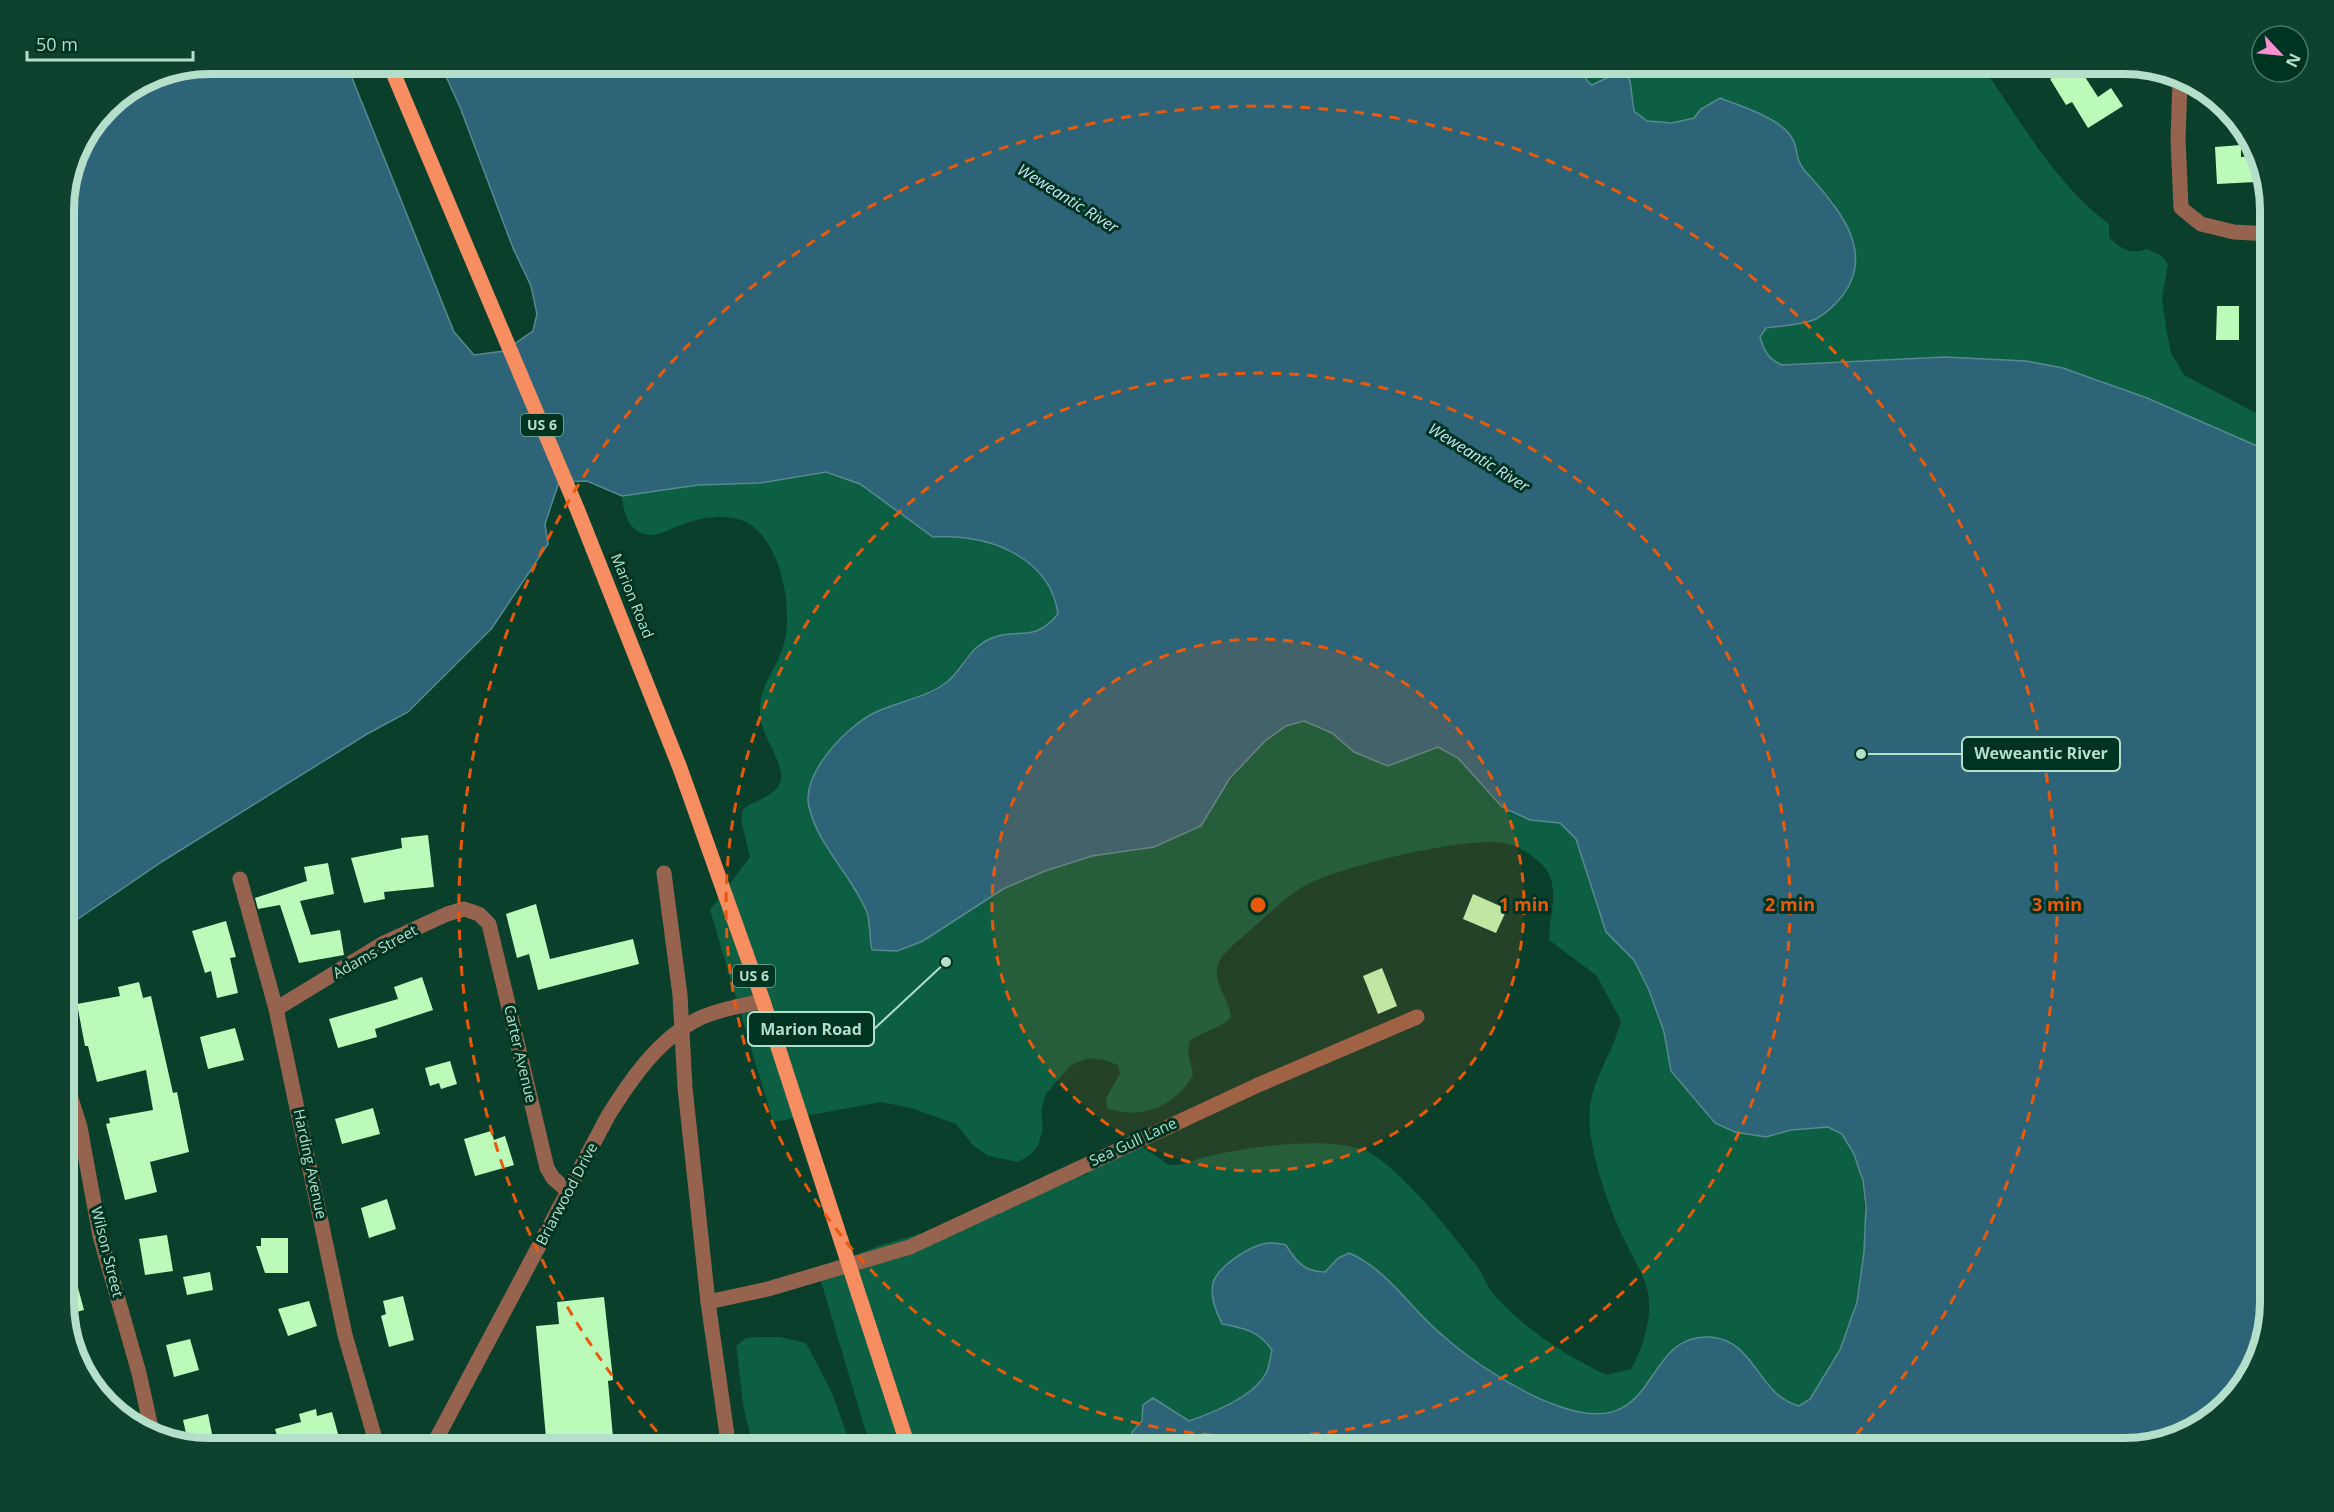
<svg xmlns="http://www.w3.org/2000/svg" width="2334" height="1512" font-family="'Open Sans',sans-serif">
  <rect width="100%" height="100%" fill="#0a3f2c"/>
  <g fill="#0c5f42">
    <path d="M1582 63H1980C2019 118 2054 183 2109 224V238C2122 249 2131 255 2147 249L2162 256 2168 264 2162 298 2166 327 2171 353 2184 375 2271 421V452L2098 379 2026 361 1945 357 1782 365C1767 359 1764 351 1760 337L1766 328 1798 325 1834 203 1798 163 1793 139 1784 129 1748 109 1720 99 1701 109 1694 118 1672 123 1647 121 1634 112 1630 81 1611 73 1600 83 1592 85 1587 81Z"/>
    <path d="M825 472 860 484 933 537C984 533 1051 555 1058 614L1047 627 1026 634 993 638 967 656 948 681 915 699 875 712 846 734 1207 816C1224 788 1266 722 1303 721 1323 721 1339 742 1354 751 1364 758 1377 761 1388 766L1438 747 1458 758 1502 807 1530 820 1560 823 1576 839 1606 932 1634 960 1649 990 1664 1032 1671 1071 1766 1137C1784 1132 1827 1120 1842 1134 1849 1140 1854 1154 1857 1163 1878 1225 1858 1367 1799 1406L1784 1402 1767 1386 1661 1362C1649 1382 1637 1406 1613 1414 1567 1427 1476 1363 1442 1335 1422 1319 1405 1298 1387 1280L1321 1284 1222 1324C1244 1328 1259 1331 1273 1350 1271 1357 1270 1366 1266 1373 1255 1396 1212 1413 1189 1421L1153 1399 1143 1406 1142 1421 1132 1432 1133 1449H871L818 1271 881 1245 946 1226 1034 1190 1088 1174V1166L1132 1140 1169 1165C1183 1166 1196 1159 1209 1156 1252 1147 1314 1137 1358 1148 1391 1155 1455 1237 1476 1265 1484 1275 1487 1287 1495 1296 1526 1330 1565 1355 1606 1375L1631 1369C1643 1348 1654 1314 1647 1289 1643 1273 1633 1258 1626 1243 1610 1212 1585 1142 1590 1107 1593 1078 1614 1050 1621 1021L1597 976 1549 940C1549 917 1560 890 1546 869 1537 858 1519 845 1504 843 1467 836 1334 867 1301 888 1281 901 1263 919 1245 935 1236 943 1218 956 1217 969 1215 986 1230 1001 1231 1017 1220 1030 1201 1031 1189 1042L1188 1052 1193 1075C1176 1106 1140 1121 1107 1108L1106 1098 1120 1074 1118 1065 1104 1060 1088 1058 1071 1065 1046 1094 1041 1111 1043 1128 1038 1146 1030 1155 1018 1162 988 1156 972 1144 956 1124 911 1108 881 1102 773 1122 710 910 750 857 741 820 743 809C754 800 779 796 781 779 783 760 761 736 760 715 758 688 775 671 783 647 794 614 783 547 751 525 732 512 701 517 681 525 672 528 660 535 651 535 630 534 623 514 622 496L698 485Z"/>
    <path d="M758 1337H780L806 1343 832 1393 852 1449H754L744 1410 736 1346 746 1338Z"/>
  </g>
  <path fill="#2d6477" stroke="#568990" stroke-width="1.5" d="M210 63H346L454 332 474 355 504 351 533 331 537 314 531 286 513 248 460 107 440 63H1582L1587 81 1592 85 1625 69 1630 81 1634 111 1647 121 1672 123 1694 118 1701 109 1720 98C1740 106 1781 118 1792 138 1799 149 1794 158 1805 171 1835 204 1877 250 1843 295 1835 305 1827 313 1816 319 1800 326 1783 325 1766 328L1760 337C1764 351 1768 359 1782 365L1945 357 2026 361 2063 368 2147 398 2271 452V1302L2246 1383 2197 1429 2124 1449H1133L1132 1432 1142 1421 1143 1405 1153 1398 1189 1421C1212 1413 1255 1396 1266 1373 1270 1366 1270 1357 1272 1350 1259 1331 1244 1328 1222 1324 1216 1311 1210 1298 1213 1283 1218 1266 1251 1245 1268 1243 1273 1242 1281 1244 1286 1245 1296 1262 1305 1272 1325 1272L1338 1258 1349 1253C1387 1269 1410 1308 1441 1334 1472 1362 1522 1394 1561 1407 1662 1442 1640 1333 1710 1337 1756 1340 1757 1395 1799 1406L1810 1399 1840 1350 1857 1302 1864 1252 1866 1207 1863 1181 1854 1154 1842 1134 1828 1127 1791 1130 1766 1137 1735 1132 1715 1123 1671 1071 1664 1032 1649 990 1634 960 1606 932 1576 839 1560 823 1530 820 1502 807 1458 758 1438 747 1388 766 1354 752 1332 733 1304 721 1286 726 1265 741 1230 778 1201 826 1154 847 1092 856 1045 871 1003 889 923 941 897 951 872 950C869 938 871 921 866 910 851 875 818 845 809 807 801 773 848 725 876 712 900 701 925 698 947 682 963 669 968 648 992 638 1019 627 1033 644 1058 614 1050 555 984 533 933 537L860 484 826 472 760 483 698 485 622 496 587 481 559 482 545 524 548 544 492 628 408 712 367 734 163 861 63 929V201L74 153 106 106 154 74Z"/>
  <g fill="#bcfab9">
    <path d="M2076 63 2098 97 2111 88 2123 106 2088 128 2072 102 2066 105 2050 79Z"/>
    <path d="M2241 145V157L2253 156 2255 182 2217 184 2215 147Z"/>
    <path d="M2217 306H2239V340H2216Z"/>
    <path d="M428 835 434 887 384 892 385 899 364 903 351 858 402 848 401 838Z"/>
    <path d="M328 863 334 894 300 901 311 935 340 930 344 955 299 963 280 905 258 909 255 898 307 881 304 867Z"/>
    <path d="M1473 894 1507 909 1496 933 1463 919Z"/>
    <path d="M536 904 550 959 633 939 639 964 538 990 529 954 517 958 506 914Z"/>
    <path d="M226 921 236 957 230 958 238 993 217 998 211 971 205 973 192 931Z"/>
    <path d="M1382 968 1397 1006 1378 1014 1363 976Z"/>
    <path d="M422 977 433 1010 375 1029 377 1037 338 1048 329 1019 398 999 394 987Z"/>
    <path d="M139 982 143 998 151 996 173 1093 177 1092 189 1152 150 1162 157 1192 125 1200 106 1124 110 1123 109 1118 153 1110 146 1070 97 1082 88 1046H85L77 1004 120 996 118 987Z"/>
    <path d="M235 1028 244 1060 208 1069 200 1037Z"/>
    <path d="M450 1061 457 1084 441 1089 439 1083 430 1086 425 1068Z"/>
    <path d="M373 1108 380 1134 342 1144 335 1119Z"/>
    <path d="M491 1131 494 1140 505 1136 514 1165 475 1176 464 1139Z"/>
    <path d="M387 1199 396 1229 369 1238 361 1208Z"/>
    <path d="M167 1235 173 1271 145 1275 139 1239Z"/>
    <path d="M261 1238H288V1273H265L256 1246H261Z"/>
    <path d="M69 1254 84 1310 65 1315 63 1255Z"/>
    <path d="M210 1272 213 1290 187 1295 183 1277Z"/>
    <path d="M403 1296 414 1340 389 1347 381 1316 386 1314 383 1301Z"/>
    <path d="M604 1297 613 1380 608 1381 614 1449H547L536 1326 559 1324 557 1302Z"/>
    <path d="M309 1301 317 1326 288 1336 278 1309Z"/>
    <path d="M190 1339 199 1370 174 1377 166 1345Z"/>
    <path d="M316 1409 317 1416 332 1412 340 1441 310 1449H281L275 1429 301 1422 299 1414Z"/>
    <path d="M208 1414 215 1449 188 1442 183 1420Z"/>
  </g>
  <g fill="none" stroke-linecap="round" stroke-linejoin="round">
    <g stroke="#96644e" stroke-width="15">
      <path d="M2180 80 2178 139 2181 208 2201 224 2234 232 2271 234"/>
      <path d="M664 873 680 995 685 1088 708 1302 768 1289 910 1247 1258 1085 1417 1017"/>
      <path d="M240 879 276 1009 345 1335 378 1449"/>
      <path d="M276 1009 384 943 447 914 464 909 479 914 489 924 547 1168 553 1178 568 1191"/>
      <path d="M63 1073 80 1127 100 1236 139 1373 152 1432"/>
      <path d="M708 1302 729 1449"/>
      <path d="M431 1449 608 1116C631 1079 659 1038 700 1018 719 1009 742 1006 763 1001"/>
    </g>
    <path stroke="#f68e62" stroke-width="15" d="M389 63 578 511 680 768 763 1001 909 1449"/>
  </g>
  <circle cx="1258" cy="905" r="266" fill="#e8590c" fill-opacity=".12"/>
  <g fill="none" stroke="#e8590c" stroke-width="3" stroke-dasharray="10 8">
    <circle cx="1258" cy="905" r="266"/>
    <circle cx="1258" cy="905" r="532"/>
    <path d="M669 1445A799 799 0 1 1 1847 1445"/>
  </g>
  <g text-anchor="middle" stroke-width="6" stroke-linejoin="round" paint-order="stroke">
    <g fill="#003422" stroke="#7eac98" stroke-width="1.5">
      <rect x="521" y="414" width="42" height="22" rx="4.5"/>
      <rect x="733" y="965" width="42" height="22" rx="4.5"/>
    </g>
    <g font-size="14" font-weight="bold" fill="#b4dfca">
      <text x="542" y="430">US 6</text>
      <text x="754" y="981">US 6</text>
    </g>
    <g font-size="15" fill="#b4dfca" stroke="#003422">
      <text transform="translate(632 596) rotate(68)" y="5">Marion Road</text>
      <text transform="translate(375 952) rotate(-29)" y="5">Adams Street</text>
      <text transform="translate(520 1054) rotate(77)" y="5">Carter Avenue</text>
      <text transform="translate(1133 1142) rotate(-25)" y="5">Sea Gull Lane</text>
      <text transform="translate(310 1164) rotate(78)" y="5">Harding Avenue</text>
      <text transform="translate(567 1194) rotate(-62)" y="5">Briarwood Drive</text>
      <text transform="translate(107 1252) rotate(76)" y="5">Wilson Street</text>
    </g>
    <g font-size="16" font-style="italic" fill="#c3e4f0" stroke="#003422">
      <text transform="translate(1068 198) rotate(32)" y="6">Weweantic River</text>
      <text transform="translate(1479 457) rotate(32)" y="6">Weweantic River</text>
    </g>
  </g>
  <path d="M0 0H2334V1512H0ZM210 74H2124A136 136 0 0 1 2260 210V1302A136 136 0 0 1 2124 1438H210A136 136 0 0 1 74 1302V210A136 136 0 0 1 210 74Z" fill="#0e422f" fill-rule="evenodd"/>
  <path fill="none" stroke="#b4dfca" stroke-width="8" d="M210 74H2124A136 136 0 0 1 2260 210V1302A136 136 0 0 1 2124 1438H210A136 136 0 0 1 74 1302V210A136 136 0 0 1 210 74Z"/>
  <circle cx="1258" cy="905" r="9" fill="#e8590c" stroke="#003422" stroke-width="3"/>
  <g font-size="18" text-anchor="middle" font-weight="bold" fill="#e8590c" stroke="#003422" stroke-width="6" stroke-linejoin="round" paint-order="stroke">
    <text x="1524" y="911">1 min</text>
    <text x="1790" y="911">2 min</text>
    <text x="2057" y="911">3 min</text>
  </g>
  <path fill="none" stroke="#b4dfca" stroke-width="2" d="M1861 754L1962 754M946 962L874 1029"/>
  <g fill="#b4dfca" stroke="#003422" stroke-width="2">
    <circle cx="1861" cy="754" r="6"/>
    <circle cx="946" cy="962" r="6"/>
  </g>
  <g fill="#003422" stroke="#b4dfca" stroke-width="2">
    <rect x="1962" y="737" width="158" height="34" rx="6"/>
    <rect x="748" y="1012" width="126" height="34" rx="6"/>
  </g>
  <g font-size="16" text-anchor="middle" font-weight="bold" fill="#b4dfca">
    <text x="2041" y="759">Weweantic River</text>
    <text x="811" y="1035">Marion Road</text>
  </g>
  <g transform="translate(2280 54) rotate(116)"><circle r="28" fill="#003422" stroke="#487865" stroke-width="1.5"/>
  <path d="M0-4.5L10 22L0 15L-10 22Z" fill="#f690cf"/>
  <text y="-9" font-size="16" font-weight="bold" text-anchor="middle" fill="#b4dfca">N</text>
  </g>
  <path d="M27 51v9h166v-9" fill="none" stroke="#b4dfca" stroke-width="3"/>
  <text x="36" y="51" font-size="18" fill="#b4dfca" stroke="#003422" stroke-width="4.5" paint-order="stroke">50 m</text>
</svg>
